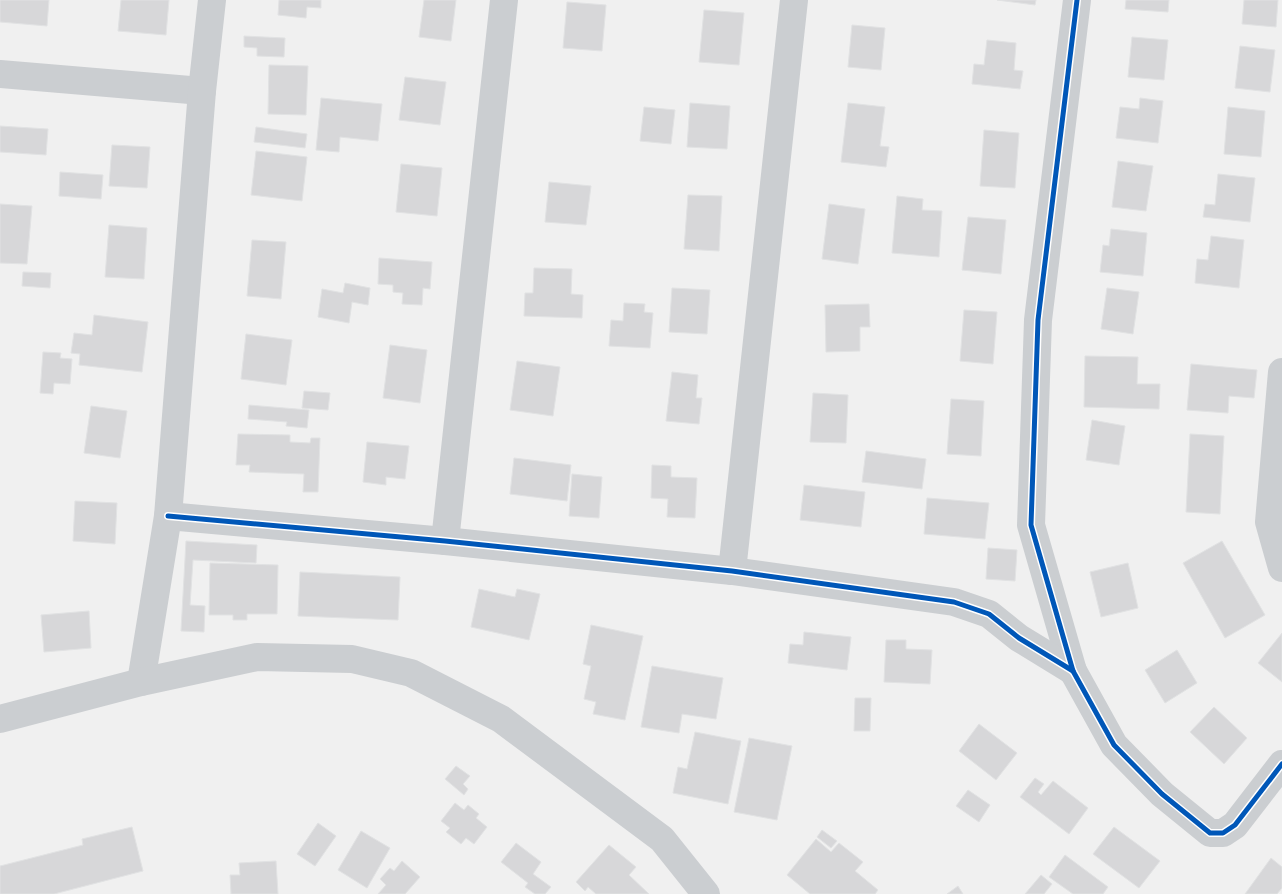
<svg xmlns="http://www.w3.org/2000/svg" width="1282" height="894" font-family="Cabin,sans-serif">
  <rect width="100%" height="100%" fill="#f0f0f0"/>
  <g fill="#d7d7d9" stroke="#e1e2e3">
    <path d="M0 0H49L47 26 0 22Z"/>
    <path d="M121 0H169L166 35 118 31Z"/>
    <path d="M279 0H321V8L307 7 306 18 278 15Z"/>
    <path d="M424 0H456L451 41 419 37Z"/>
    <path d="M997 0H1036L1035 5Z"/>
    <path d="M1126 0H1169L1168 12 1125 9Z"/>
    <path d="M1244 0H1278L1276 27 1242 24Z"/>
    <path d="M567 2 606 5 602 51 563 48Z"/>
    <path d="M704 10 744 13 739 65 699 62Z"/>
    <path d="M852 25 885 28 881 70 848 67Z"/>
    <path d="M244 36 285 38 284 57 257 56V48L244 47Z"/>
    <path d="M1132 37 1168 40 1164 80 1128 77Z"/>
    <path d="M987 40 1016 43 1014 70 1023 71 1020 89 972 84 974 64 984 65Z"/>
    <path d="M1240 46 1275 50 1270 92 1235 88Z"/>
    <path d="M269 65 308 66 306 115 268 114Z"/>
    <path d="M405 77 446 82 440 125 399 120Z"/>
    <path d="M321 98 382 104 378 141 340 137 339 152 316 150Z"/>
    <path d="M1140 98 1163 101 1158 143 1116 138 1120 107 1139 109Z"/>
    <path d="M690 103 730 106 727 149 687 147Z"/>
    <path d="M848 103 885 107 880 146 889 147 886 167 841 162Z"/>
    <path d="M644 107 675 110 671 144 640 141Z"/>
    <path d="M1228 107 1265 111 1261 157 1224 154Z"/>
    <path d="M0 126 48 129 46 155 0 152Z"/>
    <path d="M256 127 307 134 305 148 254 142Z"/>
    <path d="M984 130 1019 133 1015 188 980 186Z"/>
    <path d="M112 145 150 147 147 188 109 186Z"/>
    <path d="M256 151 307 157 302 201 251 195Z"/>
    <path d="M1118 161 1153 166 1146 211 1112 207Z"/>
    <path d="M401 164 442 168 437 216 396 212Z"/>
    <path d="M60 172 103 175 101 199 59 196Z"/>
    <path d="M1218 174 1255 178 1250 222 1203 217 1205 204 1215 205Z"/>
    <path d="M549 182 591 186 586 225 545 222Z"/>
    <path d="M688 195 722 196 719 251 684 249Z"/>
    <path d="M897 196 923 199 922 210 942 211 939 257 892 253Z"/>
    <path d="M0 204 32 206 27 264 0 263Z"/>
    <path d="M829 204 865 209 858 264 822 259Z"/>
    <path d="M968 217 1006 220 1001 274 962 270Z"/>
    <path d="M109 225 147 228 144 279 105 277Z"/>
    <path d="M1111 229 1147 233 1143 276 1100 272 1103 245 1109 246Z"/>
    <path d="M1211 236 1244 240 1239 288 1195 283 1197 259 1208 260Z"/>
    <path d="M252 240 286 242 281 299 247 296Z"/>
    <path d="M379 258 432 262 430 289 423 288 422 305 402 304 403 293 393 292V285L378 284Z"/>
    <path d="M534 268 572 269 571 294 583 295 582 318 524 316 525 293H533Z"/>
    <path d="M23 272 51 273 50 288 22 286Z"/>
    <path d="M345 283 370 288 368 305 352 302 349 323 318 317 322 289 343 293Z"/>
    <path d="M672 288 710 290 707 334 669 332Z"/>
    <path d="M1107 288 1139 292 1133 334 1101 329Z"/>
    <path d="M624 303 645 304 644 312 653 313 650 348 609 346 611 320 623 321Z"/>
    <path d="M869 304 870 327H860V351L826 352 825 305Z"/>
    <path d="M964 310 997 312 993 364 960 361Z"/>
    <path d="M94 315 148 322 142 372 79 365 80 354 71 353 74 333 92 335Z"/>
    <path d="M246 334 292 340 286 385 241 379Z"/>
    <path d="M390 345 427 350 420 403 383 398Z"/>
    <path d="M43 352 61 353 60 358 72 359 70 384 54 383 53 394 40 393Z"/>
    <path d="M1085 356 1138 357 1137 384H1160L1159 409 1084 407Z"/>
    <path d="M517 361 560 367 553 416 510 410Z"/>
    <path d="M1191 364 1257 370 1254 398 1229 396 1228 413 1187 410Z"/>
    <path d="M672 372 698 375 696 398H702L699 424 666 421Z"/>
    <path d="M304 391 330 393 328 410 302 408Z"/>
    <path d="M813 393 848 395 846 443 810 442Z"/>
    <path d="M951 399 984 401 981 456 947 454Z"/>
    <path d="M249 405 309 410 307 428 286 426 287 422 248 419Z"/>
    <path d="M91 406 127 411 120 458 84 453Z"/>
    <path d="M1092 420 1125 426 1119 465 1086 460Z"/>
    <path d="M238 434 290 435V442L310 443 311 438H320L318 492H303L304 474 249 472 250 465H236Z"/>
    <path d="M1190 434 1224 436 1220 514 1186 512Z"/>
    <path d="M367 442 409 446 405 479 386 477V485L363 482Z"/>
    <path d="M866 451 926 459 922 489 862 482Z"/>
    <path d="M514 458 571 465 567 501 510 494Z"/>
    <path d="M652 465 671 466V477L697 478 695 518 667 517 668 499 651 498Z"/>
    <path d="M572 474 602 477 599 518 569 516Z"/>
    <path d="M804 485 865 492 861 527 800 520Z"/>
    <path d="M927 498 989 503 985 539 924 534Z"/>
    <path d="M75 501 117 503 115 544 73 541Z"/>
    <path d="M186 541 257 545 256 563 193 560 190 605 205 606 204 632 181 631Z"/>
    <path d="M1222 541 1265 615 1225 638 1183 563Z"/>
    <path d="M988 548 1017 550 1015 581 986 579Z"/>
    <path d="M210 563 278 565 277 614H247V620H233V615H209Z"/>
    <path d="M1128 563 1138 608 1101 617 1090 572Z"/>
    <path d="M300 572 400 577 398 620 298 616Z"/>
    <path d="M479 589 515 597 517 589 540 594 529 640 471 627Z"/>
    <path d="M89 611 91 648 44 652 41 615Z"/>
    <path d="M591 625 643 636 625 720 593 714 596 702 584 699 591 666 583 664Z"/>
    <path d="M804 632 851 637 847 670 788 663 790 644 803 645Z"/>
    <path d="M1282 633V682L1258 663Z"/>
    <path d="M886 640H906V649L932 650 930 684 884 682Z"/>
    <path d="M1177 650 1197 683 1165 703 1145 670Z"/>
    <path d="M652 666 723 678 716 719 682 714 679 733 641 727Z"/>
    <path d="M855 698H871L870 731H854Z"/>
    <path d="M1214 707 1247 738 1224 764 1190 732Z"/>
    <path d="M979 724 1017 753 996 780 959 751Z"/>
    <path d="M695 732 741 741 728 804 673 793 678 767 687 769Z"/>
    <path d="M749 738 792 746 777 820 734 812Z"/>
    <path d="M456 766 470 776 463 784 468 789 464 795 445 779Z"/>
    <path d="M1035 778 1044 784 1038 792 1041 795 1053 781 1088 808 1069 834 1020 797Z"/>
    <path d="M968 790 990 805 979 822 956 806Z"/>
    <path d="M455 803 464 810 468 805 479 814 476 818 487 827 474 844 466 838 461 844 446 832 450 828 441 821Z"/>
    <path d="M318 823 336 836 315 866 297 854Z"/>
    <path d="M132 827 143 871 54 894H0V866L83 845 82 839Z"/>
    <path d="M1114 827 1160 861 1139 888 1093 854Z"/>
    <path d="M822 830 837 841 831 848 817 837Z"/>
    <path d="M361 831 390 848 367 888 338 870Z"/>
    <path d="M816 839 831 852 839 843 863 862 855 871 878 890 875 894H810L787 875Z"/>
    <path d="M516 843 541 862 533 874 551 887 545 894H535L525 887 528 883 501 862Z"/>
    <path d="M609 845 636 867 629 875 649 894H596L588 887 585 891 576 882Z"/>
    <path d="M1065 855 1108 887 1103 894H1073L1049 877Z"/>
    <path d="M1271 858 1282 867V888L1277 894H1245Z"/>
    <path d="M276 861 278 894H231L230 875H240L239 863Z"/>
    <path d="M402 861 420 877 405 894H378L386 885 380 879 390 868 394 871Z"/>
    <path d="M1041 875 1052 884 1044 894H1025Z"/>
    <path d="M958 886 963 894H947Z"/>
  </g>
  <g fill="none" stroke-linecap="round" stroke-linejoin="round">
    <g stroke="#cbced1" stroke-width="28">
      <path d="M1077 0 1038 320 1031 525 1073 671 1114 745 1162 794 1210 833H1223L1235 825 1282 764"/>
      <path d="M0 74 202 91"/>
      <path d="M1282 372 1269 522 1282 568"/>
      <path d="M168 516 445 541 732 571 954 602 989 614 1019 638 1073 671"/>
      <path d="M445 541 504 0"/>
      <path d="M732 571 794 0"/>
      <path d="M141 682 168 516 202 91 212 0"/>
      <path d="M0 719 141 682 257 657 352 659 411 673 501 719 662 839 706 894"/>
    </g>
    <defs>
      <g id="cycleway">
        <path d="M1077 0 1038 320 1031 525 1073 671 1114 745 1162 794 1210 833H1223L1235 825 1282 764"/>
        <path d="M168 516 445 541 732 571 954 602 989 614 1019 638 1073 671"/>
      </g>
    </defs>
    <use href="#cycleway" stroke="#fff" stroke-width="8"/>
    <use href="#cycleway" stroke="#0057b8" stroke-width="5"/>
  </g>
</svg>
